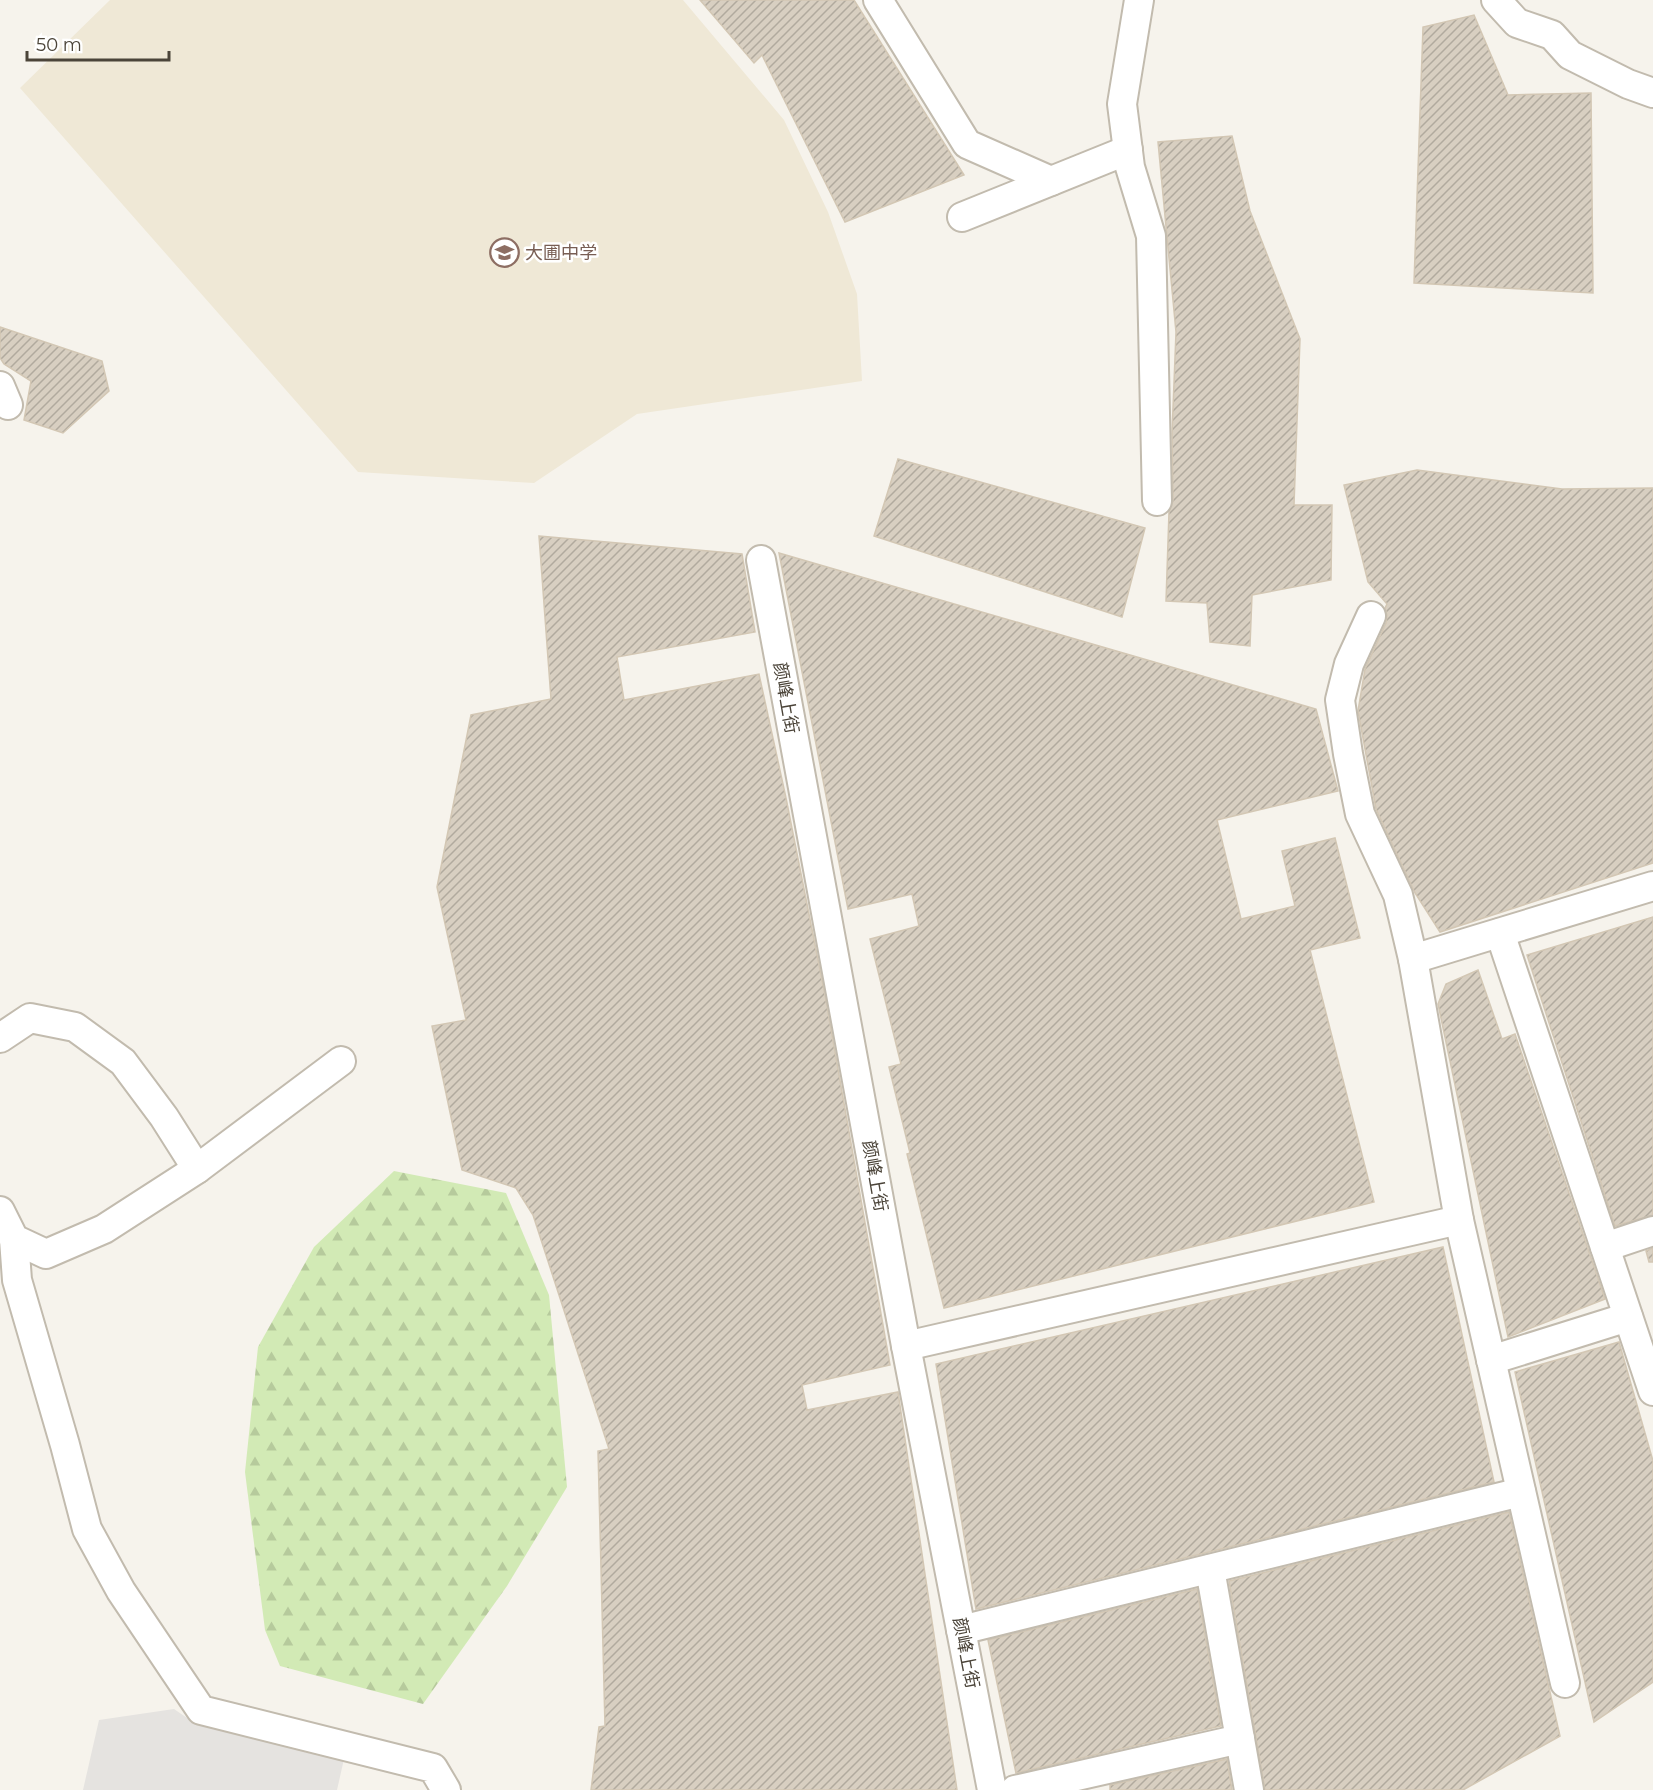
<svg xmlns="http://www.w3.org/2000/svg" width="1653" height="1790" font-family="Montserrat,'Noto Sans SC',sans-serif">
  <defs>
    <pattern id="forest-firs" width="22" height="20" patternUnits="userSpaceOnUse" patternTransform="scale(1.5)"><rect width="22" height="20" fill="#d2eab5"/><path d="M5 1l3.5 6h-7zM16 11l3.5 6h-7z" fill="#b6ca9c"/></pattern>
    <pattern id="building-hatch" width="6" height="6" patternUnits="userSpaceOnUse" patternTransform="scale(1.5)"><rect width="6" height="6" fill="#d8cfc1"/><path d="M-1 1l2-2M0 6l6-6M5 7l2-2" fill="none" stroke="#b1aa9e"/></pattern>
  </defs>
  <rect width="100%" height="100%" fill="#f6f3ec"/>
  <path fill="#efe8d6" d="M110 0H683L784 120 828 212 857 294 862 381 637 414 534 483 358 472 20 88Z"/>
  <path fill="url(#forest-firs)" d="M394 1171 506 1193 549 1295 567 1487 507 1586 423 1704 280 1666 265 1630 245 1472 258 1347 314 1247Z"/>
  <path fill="#e5e3e0" d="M174 1709 193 1722 344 1759 337 1790H83L99 1720Z"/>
  <g fill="url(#building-hatch)" stroke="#d3c7b4" stroke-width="1.5">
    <path d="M700 0H854L964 175 845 222 762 55 754 63Z"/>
    <path d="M1474 15 1508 95 1591 93 1593 293 1414 283 1423 27Z"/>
    <path d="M1232 136 1250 211 1300 339 1294 505H1332L1331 580 1252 595 1250 646 1210 642 1207 603 1166 601 1169 512 1173 501 1172 434 1176 332 1158 142Z"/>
    <path d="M0 327 102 361 109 391 63 433 24 420 31 381 4 364 0 358Z"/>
    <path d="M898 459 1145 528 1122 617 874 536Z"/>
    <path d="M1417 470 1562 489 1653 488V863L1440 932 1415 893 1376 809 1358 711 1365 669 1386 623 1387 615 1385 608 1387 604 1368 582 1344 485Z"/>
    <path d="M539 536 742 554 755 632 617 657 624 700 759 674 786 798 825 995 890 1365 802 1385 807 1410 898 1392 957 1790H591L599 1727 605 1726 598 1451 609 1449 533 1215 516 1188 462 1170 432 1026 466 1020 437 887 471 715 551 699Z"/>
    <path d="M779 553 1316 709 1338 791 1217 820 1241 919 1295 906 1282 851 1335 838 1360 938 1310 950 1374 1202 944 1308 907 1154 910 1153 889 1067 901 1064 870 939 919 926 912 894 848 909Z"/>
    <path d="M1653 917V1215L1615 1226 1527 955Z"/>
    <path d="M1478 970 1502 1039 1515 1034 1605 1299 1508 1337 1438 1004 1446 984Z"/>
    <path d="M1443 1247 1494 1482 976 1609 936 1364Z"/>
    <path d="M1653 1248V1262H1649L1646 1251Z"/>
    <path d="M1619 1342 1653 1461V1682L1594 1722 1515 1372Z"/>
    <path d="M1509 1512 1560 1736 1463 1790H1265L1229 1581Z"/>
    <path d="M1197 1589 1221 1726 1016 1773 988 1640Z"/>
    <path d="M1227 1759 1232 1790H1110V1785Z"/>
  </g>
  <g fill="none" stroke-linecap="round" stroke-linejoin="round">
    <defs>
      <g id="minor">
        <path d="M878 0 967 144 1051 181"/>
        <path d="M1139 0 1122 104 1130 167 1151 236 1157 501"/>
        <path d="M1496 0 1517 23 1552 35 1570 55 1628 84 1653 93"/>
        <path d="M962 217 1128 150"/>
        <path d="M0 386 8 405"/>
        <path d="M761 560 906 1346 992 1790"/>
        <path d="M1500 933 1653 1391"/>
        <path d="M1413 959 1653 886"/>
        <path d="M0 1038 30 1018 75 1027 123 1062 164 1117 197 1169"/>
        <path d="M0 1211 14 1239 46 1254 104 1229 197 1169 341 1061"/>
        <path d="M1459 1220 1565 1683"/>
        <path d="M14 1239 17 1280 65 1445 87 1529 121 1591 201 1710 433 1768 446 1790"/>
        <path d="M1605 1247 1653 1231"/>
        <path d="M906 1346 1459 1220 1413 959 1398 895 1360 814 1348 754 1340 700 1349 664 1371 616"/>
        <path d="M1491 1360 1628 1317"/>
        <path d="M961 1630 1521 1492"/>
        <path d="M1240 1739 1249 1790"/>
        <path d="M1015 1790 1240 1739 1210 1569"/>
      </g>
    </defs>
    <use href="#minor" stroke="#c2bbae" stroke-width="32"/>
    <use href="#minor" stroke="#fff" stroke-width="28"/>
  </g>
  <defs>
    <symbol id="school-ring" viewBox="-11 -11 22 22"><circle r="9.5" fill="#fff" stroke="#8d6e63" stroke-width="1.5"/><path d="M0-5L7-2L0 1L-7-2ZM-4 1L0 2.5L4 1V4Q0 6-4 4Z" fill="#8d6e63"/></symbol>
  </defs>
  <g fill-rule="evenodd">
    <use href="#school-ring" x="488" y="236" width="33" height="33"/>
  </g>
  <g text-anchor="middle" stroke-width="5" stroke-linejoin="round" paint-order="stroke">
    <g font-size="18" fill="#785e54" stroke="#fff" text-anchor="start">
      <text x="525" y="259">大圃中学</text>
    </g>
    <g font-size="18" fill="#4b4439" stroke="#fff">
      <text transform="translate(786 698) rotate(80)" y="6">颜峰上街</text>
      <text transform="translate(875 1176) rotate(80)" y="6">颜峰上街</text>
      <text transform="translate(966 1653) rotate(79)" y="6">颜峰上街</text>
    </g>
  </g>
  <path d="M27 51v9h142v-9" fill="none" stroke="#4b4439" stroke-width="3"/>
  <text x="36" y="51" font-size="18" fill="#4b4439" stroke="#ffffff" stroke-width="4.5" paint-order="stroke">50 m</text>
</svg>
